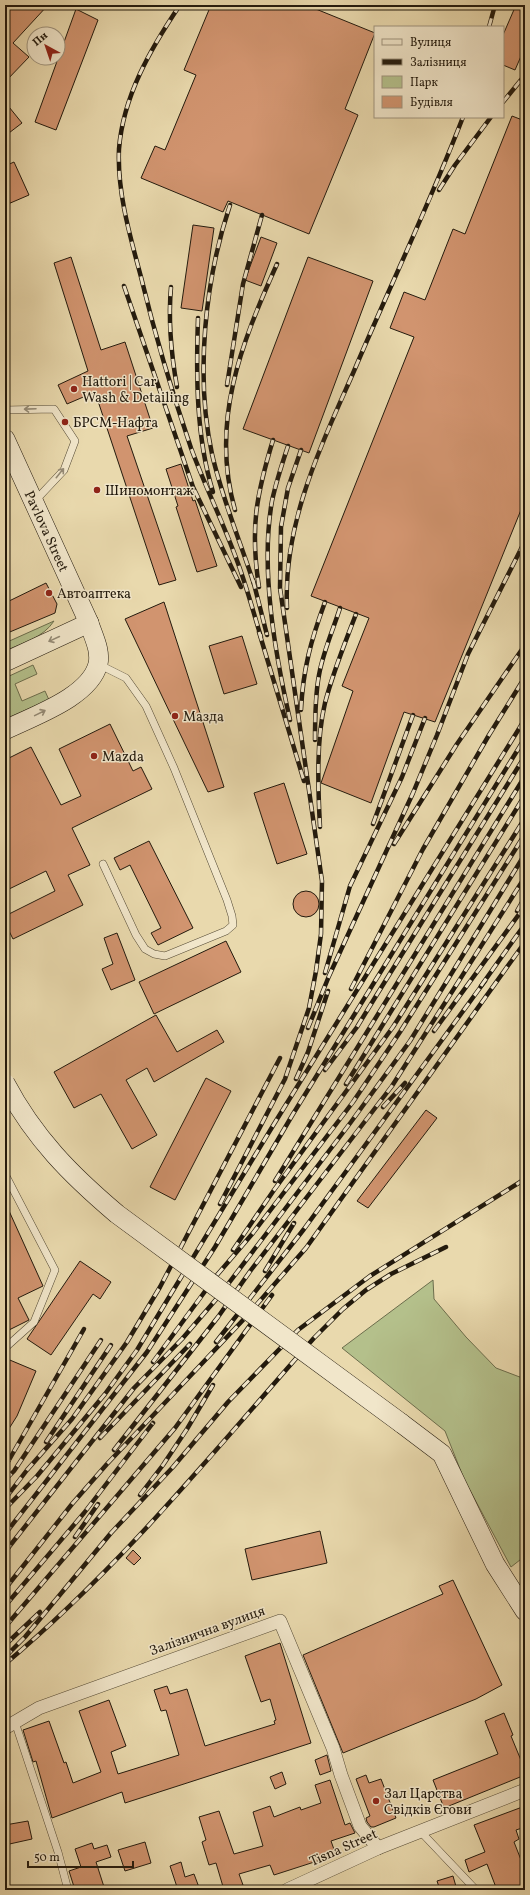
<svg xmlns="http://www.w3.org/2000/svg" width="530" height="1895" font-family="Vollkorn,serif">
  <rect width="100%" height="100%" fill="#e9d9ad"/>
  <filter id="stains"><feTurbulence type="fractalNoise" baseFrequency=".005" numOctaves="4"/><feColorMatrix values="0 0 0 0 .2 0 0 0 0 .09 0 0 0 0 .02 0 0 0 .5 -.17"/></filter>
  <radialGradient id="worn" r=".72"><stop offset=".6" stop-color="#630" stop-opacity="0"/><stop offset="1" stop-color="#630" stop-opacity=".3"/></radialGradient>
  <g fill="#b4c08b" stroke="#6c6d4c">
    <path d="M54 621C43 638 22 643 5 651V643Z"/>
    <path d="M33 665 37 674 15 684 22 701 45 691 49 700 5 719V678Z"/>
    <path d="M433 1280 434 1299 466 1337 496 1368 525 1379V1556L511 1567 464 1479 445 1431 342 1348Z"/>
  </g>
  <g fill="#d1946f" stroke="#231a0d">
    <path d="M12 5H48L13 43 29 57 5 82V13Z"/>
    <path d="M211 5H306L375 33 345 109 358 115 309 234 228 201 223 212 141 178 155 146 165 150 196 75 184 70Z"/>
    <path d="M516 5H525V47L515 70 503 65V35Z"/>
    <path d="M76 9 98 20 56 130 35 122Z"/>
    <path d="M5 102 22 123 5 136Z"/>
    <path d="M512 116 525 121V500L435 722 404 712 371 803 321 783 353 691 342 686 369 618 311 596 414 337 390 328 404 292 425 300 453 229 465 234Z"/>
    <path d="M14 162 29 195 8 204 5 197V166Z"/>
    <path d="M193 225 214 228 202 311 181 308Z"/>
    <path d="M261 237 277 243 261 286 245 280Z"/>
    <path d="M71 257 101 350 125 342 153 428 127 436 176 580 159 585 95 392 67 404 58 385 88 371 54 263Z"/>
    <path d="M308 257 373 281 309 453 243 429Z"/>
    <path d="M181 464 193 501 195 500 217 566 197 572 176 507 178 506 166 469Z"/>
    <path d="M46 583 57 604 55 613 5 634V603Z"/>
    <path d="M164 602 224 787 208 792 125 619Z"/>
    <path d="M242 636 257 684 224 694 209 646Z"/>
    <path d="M110 724 133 771 141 767 152 789 72 828 90 865 68 875 83 905 13 939 5 923V916L55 891 46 871 5 891V760L31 747 61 805 81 796 59 749Z"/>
    <path d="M284 783 307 854 277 864 254 793Z"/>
    <path d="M149 841 193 928 158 945 151 933 161 928 130 865 120 870 114 858Z"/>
    <circle cx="306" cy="904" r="13"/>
    <path d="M117 933 135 980 111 990 102 969 113 964 104 938Z"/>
    <path d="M226 941 241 972 154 1014 139 982Z"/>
    <path d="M156 1015 177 1052 217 1030 224 1042 154 1082 147 1068 126 1080 157 1135 132 1149 101 1094 74 1108 54 1072Z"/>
    <path d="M206 1078 231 1091 175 1200 150 1187Z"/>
    <path d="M426 1110 437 1118 368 1208 357 1201Z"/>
    <path d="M5 1202 43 1286 18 1298 29 1320 5 1332Z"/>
    <path d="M80 1261 111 1282 100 1299 93 1294 51 1355 27 1339Z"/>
    <path d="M5 1358 36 1371 17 1416 5 1435Z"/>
    <path d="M320 1531 327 1563 252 1580 245 1549Z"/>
    <path d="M133 1550 141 1558 134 1565 126 1558Z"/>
    <path d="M453 1580 502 1685 476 1699 343 1753 303 1655 443 1594 439 1586Z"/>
    <path d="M280 1643 311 1743 125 1803 122 1792 52 1818 36 1761 33 1762 23 1730 49 1721 64 1763 66 1762 73 1783 101 1772 79 1711 109 1700 126 1746 111 1752 118 1774 179 1755 166 1710 161 1711 154 1690 167 1686 170 1694 187 1689 205 1746 275 1724 274 1721 276 1720 270 1699 261 1702 245 1656Z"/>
    <path d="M504 1713 513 1735 511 1736 525 1770V1775L444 1808 433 1780 498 1754 485 1721Z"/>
    <path d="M327 1755 331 1771 320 1775 315 1760Z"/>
    <path d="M282 1772 286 1784 275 1789 270 1777Z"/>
    <path d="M366 1775 369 1783 381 1779 396 1818 374 1827H371L367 1822 366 1818 370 1816 356 1779Z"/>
    <path d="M330 1780 345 1825 350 1823 355 1833 331 1841 336 1855 274 1875 270 1865 239 1874 243 1885 224 1890 216 1863 209 1865 202 1842 206 1840 199 1817 219 1811 234 1854 263 1846 253 1812 270 1806 274 1817 300 1807 301 1810 321 1803 315 1785Z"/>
    <path d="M525 1806V1827L516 1830 519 1839 514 1842 525 1870V1890H497L487 1864 469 1872 465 1860 485 1852 474 1825Z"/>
    <path d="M28 1821 32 1839 5 1845V1825Z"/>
    <path d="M145 1842 151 1863 125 1871 118 1850Z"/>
    <path d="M92 1843 94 1849 107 1845 111 1857 96 1862 105 1890H75L69 1871 81 1867 75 1849Z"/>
    <path d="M181 1862 185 1877 194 1874 200 1890H178L170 1866Z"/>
    <path d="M453 1876 457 1890H440L437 1881Z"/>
  </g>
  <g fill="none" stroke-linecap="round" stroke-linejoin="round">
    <defs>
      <g id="service">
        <path d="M5 410 54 409 75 441 64 470 34 502"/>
        <path d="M98 664 126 678 146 706 174 768 227 900 232 916 233 925 226 931 165 956 154 954 145 949 136 935 103 864"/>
        <path d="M5 1174 55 1270 34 1322 5 1348"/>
        <path d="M15 1722 58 1852 68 1890"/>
        <path d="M421 1832 476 1890"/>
      </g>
      <g id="minor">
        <path d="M5 1728 39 1708 280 1621 333 1748 341 1775 360 1826 378 1848"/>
        <path d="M287 1890 378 1848 525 1790"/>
      </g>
      <g id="secondary">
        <path id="s1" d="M5 439 89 623C93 636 101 650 98 664 90 697 33 716 5 730"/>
        <path d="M5 662 89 623"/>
        <path d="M401 1423 442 1454 495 1564 525 1611"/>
      </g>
    </defs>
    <use href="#service" stroke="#544a35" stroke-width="8"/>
    <use href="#minor" stroke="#544a35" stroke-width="14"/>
    <use href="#secondary" stroke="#231a0d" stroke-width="20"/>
    <use href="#service" stroke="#f1e6ca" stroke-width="7"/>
    <use href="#minor" stroke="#f1e6ca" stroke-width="13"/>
    <use href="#secondary" stroke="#f1e6ca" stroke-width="19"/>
    <defs>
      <g id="rail">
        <path d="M180 5C151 48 123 96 119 149 117 192 130 236 141 277 155 335 172 392 191 448 206 489 226 528 240 569 248 592 254 614 261 637"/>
        <path d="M489 27 495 5"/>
        <path d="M503 102 525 75"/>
        <path d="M439 190 455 165 491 117"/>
        <path d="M230 205C205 280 195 375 212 454 222 498 240 541 254 584"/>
        <path d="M124 286 193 487 241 587"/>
        <path d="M171 287C168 321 171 353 177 387"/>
        <path d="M198 318C196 375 196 437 213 492"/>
        <path d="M227 385 243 284 262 215"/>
        <path d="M288 446C282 464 276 482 272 501 260 569 275 653 290 720"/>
        <path d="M235 510C210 422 241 344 277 264"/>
        <path d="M253 580 267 635"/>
        <path d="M259 587C250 529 256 496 273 440"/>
        <path d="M287 608C283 523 321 446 354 371 390 286 430 203 463 117"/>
        <path d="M259 632 304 781"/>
        <path d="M301 710C303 669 311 640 325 602"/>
        <path d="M315 740C315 719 315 696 319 675 323 652 333 630 340 608"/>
        <path d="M373 824 413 715"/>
        <path d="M320 827C318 789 316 740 325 703 333 672 345 643 356 614"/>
        <path d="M394 844 457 744 525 645"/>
        <path d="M517 911 525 897"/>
        <path d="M325 973 350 886 402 777 425 718"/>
        <path d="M481 986 525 924"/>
        <path d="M351 989 423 849 489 735 525 677"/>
        <path d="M308 1028 329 976 413 793 437 735 468 654 525 541"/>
        <path d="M434 1031 525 906"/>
        <path d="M325 1070 357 1027 376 996 525 756"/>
        <path d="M296 1079 308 1052 328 991"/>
        <path d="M346 1084 525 795"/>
        <path d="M383 1107 405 1083"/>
        <path d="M275 1181 525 776"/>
        <path d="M220 1204 285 1079 309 1008 316 971 321 934 322 881 280 588 281 527 288 488 301 450"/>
        <path d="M233 1250 274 1190 393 1027 525 818"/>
        <path d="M265 1271 294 1223"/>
        <path d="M216 1342 304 1229 485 981"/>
        <path d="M153 1362 217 1275 253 1233 353 1102 400 1032 525 834"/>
        <path d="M100 1438 190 1344"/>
        <path d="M46 1442 111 1345"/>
        <path d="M114 1450 218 1317 251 1270 392 1086 525 877"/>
        <path d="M5 1467 84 1329"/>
        <path d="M5 1480 14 1471 101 1340"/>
        <path d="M140 1495 163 1465 187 1429 213 1385"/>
        <path d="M5 1499 27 1470 72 1419 127 1342 160 1287 280 1058"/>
        <path d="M5 1509 37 1476 105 1394 137 1350 274 1124 525 719"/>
        <path d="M5 1534 147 1352 215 1247 293 1114 525 738"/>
        <path d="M75 1537 98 1504"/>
        <path d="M5 1552 134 1388 182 1339 219 1296 351 1122 410 1041 525 854"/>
        <path d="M5 1589 72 1504 107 1464 244 1319 306 1248 525 942"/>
        <path d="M5 1606 84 1513 153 1423"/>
        <path d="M5 1627 175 1428 272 1295"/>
        <path d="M5 1645 40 1612"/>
        <path d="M5 1657 25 1637 111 1533 173 1467 228 1402 298 1330 370 1276 525 1179"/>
        <path d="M5 1664C120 1568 215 1450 314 1338L343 1309 366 1290 391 1274 446 1247"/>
      </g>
    </defs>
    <use href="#rail" stroke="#231a0d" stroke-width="4.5"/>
    <use href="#rail" stroke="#f1e6ca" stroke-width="3" stroke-dasharray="9" stroke-linecap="butt"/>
    <defs>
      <path id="secondary-bridge" d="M5 1083C34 1138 71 1175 117 1214L401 1423"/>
    </defs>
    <use href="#secondary-bridge" stroke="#231a0d" stroke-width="20" stroke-linecap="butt"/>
    <use href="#secondary-bridge" stroke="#f1e6ca" stroke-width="19"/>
  </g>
  <defs><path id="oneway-shaft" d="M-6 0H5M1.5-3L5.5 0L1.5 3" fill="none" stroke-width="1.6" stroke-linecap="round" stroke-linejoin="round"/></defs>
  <g stroke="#948a75">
    <use href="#oneway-shaft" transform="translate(30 409) rotate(178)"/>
    <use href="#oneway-shaft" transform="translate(60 473) rotate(-51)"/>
    <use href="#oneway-shaft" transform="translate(54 639) rotate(155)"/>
    <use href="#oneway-shaft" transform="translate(40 713) rotate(-26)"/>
  </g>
  <g fill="#8f2418" stroke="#f1e6ca" stroke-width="1.5">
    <circle cx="74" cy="389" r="4"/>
    <circle cx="65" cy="422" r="4"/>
    <circle cx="97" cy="490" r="4"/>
    <circle cx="49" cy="593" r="4"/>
    <circle cx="175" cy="716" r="4"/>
    <circle cx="94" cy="756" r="4"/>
    <circle cx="376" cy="1801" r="4"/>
  </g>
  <g text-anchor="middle" stroke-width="3" stroke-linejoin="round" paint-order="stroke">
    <g font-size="14" fill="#231a0d" stroke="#f1e6ca" text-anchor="start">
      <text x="82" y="386">Hattori | Car<tspan x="82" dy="16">Wash &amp; Detailing</tspan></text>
      <text x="73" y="427">БРСМ-Нафта</text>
      <text x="105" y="495">Шиномонтаж</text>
      <text x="57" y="598">Автоаптека</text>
      <text x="183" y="721">Мазда</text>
      <text x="102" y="761">Mazda</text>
      <text x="384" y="1798">Зал Царства<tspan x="384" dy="16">Свідків Єгови</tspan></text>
    </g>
    <g font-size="14" fill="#231a0d" stroke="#f1e6ca">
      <text dy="5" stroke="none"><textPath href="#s1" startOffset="101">Pavlova Street</textPath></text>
      <text transform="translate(207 1630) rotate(-20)" y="5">Залізнична вулиця</text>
      <text transform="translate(343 1847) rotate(-24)" y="5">Tisna Street</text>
    </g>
  </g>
  <rect width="530" height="1895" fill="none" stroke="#e9d9ad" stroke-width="20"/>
  <rect x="6" y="6" width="518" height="1883" fill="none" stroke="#231a0d" stroke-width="2"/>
  <rect x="10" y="10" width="510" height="1875" fill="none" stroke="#231a0d"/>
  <rect x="374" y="26" width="130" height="92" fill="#f1e6ca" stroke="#9f947e"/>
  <rect x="382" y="39" width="20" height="6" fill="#f1e6ca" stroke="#9f947e"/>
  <text x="410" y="46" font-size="12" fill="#231a0d">Вулиця</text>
  <rect x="382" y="59" width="20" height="6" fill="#231a0d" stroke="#9f947e"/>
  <text x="410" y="66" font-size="12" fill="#231a0d">Залізниця</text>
  <rect x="382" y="76" width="20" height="12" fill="#b4c08b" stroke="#9f947e"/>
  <text x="410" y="86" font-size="12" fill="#231a0d">Парк</text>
  <rect x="382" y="96" width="20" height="12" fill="#d1946f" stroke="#9f947e"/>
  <text x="410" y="106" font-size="12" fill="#231a0d">Будівля</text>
  <g transform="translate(46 46) rotate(320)"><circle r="19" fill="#f1e6ca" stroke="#9f947e"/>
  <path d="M0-3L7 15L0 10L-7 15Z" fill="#8f2418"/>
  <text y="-6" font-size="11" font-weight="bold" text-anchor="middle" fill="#231a0d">Пн</text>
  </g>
  <path d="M28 1861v6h105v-6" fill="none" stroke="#231a0d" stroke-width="2"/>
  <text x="34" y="1861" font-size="12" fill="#231a0d" stroke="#f1e6ca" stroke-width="3" paint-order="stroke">50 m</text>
  <rect width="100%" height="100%" filter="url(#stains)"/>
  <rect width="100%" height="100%" fill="url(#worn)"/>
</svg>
